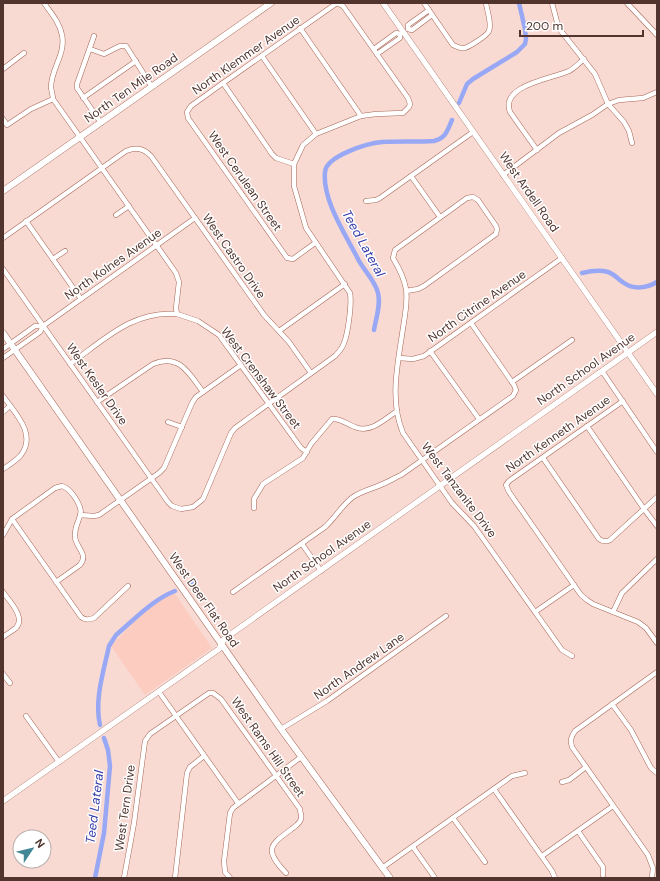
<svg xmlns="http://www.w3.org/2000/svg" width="660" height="881" font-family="'DM Sans',sans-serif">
  <rect width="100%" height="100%" fill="#f8dad3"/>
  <path fill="#fdccc0" d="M175 594 212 648 145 695 111 646 143 613 165 596Z"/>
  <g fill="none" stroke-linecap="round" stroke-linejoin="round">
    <g stroke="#98a8f5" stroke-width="4.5">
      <path d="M459 103 467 84 473 79 517 52 525 44 526 39 525 29 519 3"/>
      <path d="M582 273C590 271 599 269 608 272 614 274 618 279 624 283 634 290 647 288 657 282"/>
      <path d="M374 330C376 318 381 305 378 293 375 280 364 271 358 259 346 235 322 200 325 172 326 156 368 143 382 142 399 141 416 142 434 141 446 138 447 131 452 120"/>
      <path d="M190 583 193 582"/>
      <path d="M100 725C94 700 104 670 109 646L116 635C135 619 152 600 175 591"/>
      <path d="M95 878 104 833 110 766 108 750 104 738"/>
    </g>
    <defs>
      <g id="minor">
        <path d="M44 3C51 13 60 23 62 35 66 54 51 69 51 87 51 90 53 95 53 99L176 273 179 282 176 308 177 314 198 321 219 335 301 448 307 452"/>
        <path d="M424 3 453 45C457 47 461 49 465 48 470 46 487 36 489 31 492 23 487 11 486 3"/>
        <path d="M552 3 557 22 561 31 595 74 608 104 624 122 629 131 632 143"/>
        <path d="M627 3 657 35"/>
        <path d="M429 10 408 25V29L412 30 432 15"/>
        <path d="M300 28 361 116"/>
        <path d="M94 36 77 84V88L101 123"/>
        <path d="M90 49 104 54 120 46H126L152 87"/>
        <path d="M374 49 396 33 400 34V38L377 54"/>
        <path d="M262 56 316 134"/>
        <path d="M3 69 24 53"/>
        <path d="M223 83 272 154 276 158 294 164"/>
        <path d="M83 98 136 61"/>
        <path d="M3 119 7 125 31 109 53 99"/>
        <path d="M537 150 510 112C500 85 552 79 569 71 575 68 579 63 584 59"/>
        <path d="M503 175 559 133 592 115 608 104 619 100 643 98 657 92"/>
        <path d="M411 176 440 217"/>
        <path d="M366 201 376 200 380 198 473 132"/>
        <path d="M116 215 129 206"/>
        <path d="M26 221 81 299"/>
        <path d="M3 238 126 151C136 147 143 148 151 156L264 315 289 342 311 373"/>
        <path d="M53 259 65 251"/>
        <path d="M3 269 168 502 172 506 181 509 193 507 203 499 231 433 235 428 335 356C339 352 342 349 344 343 348 333 352 304 350 293L306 228 294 186V164L303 145 316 134 361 116 376 114 403 113 409 107 410 104 408 98 343 6 337 3 223 83 191 106 187 112 188 118 285 255 287 258 293 259 315 243"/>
        <path d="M406 291 418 289 424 286 496 234 497 229 496 226 478 200 473 197 467 198 395 250 393 258C399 268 404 277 406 289 408 301 405 315 403 328 398 363 389 400 403 433L452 503 474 526 562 650 572 656"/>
        <path d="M279 331 345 284"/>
        <path d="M3 349 35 326H43"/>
        <path d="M430 351 479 419"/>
        <path d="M3 358 40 332 43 326 195 218"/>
        <path d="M399 358 413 359 424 356 562 258"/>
        <path d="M70 364C104 340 133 310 177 314"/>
        <path d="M602 371 657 452"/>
        <path d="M512 382 572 340"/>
        <path d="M3 396C15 413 37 434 21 455 16 461 9 465 3 469"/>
        <path d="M623 401 509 481 506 485 509 492 581 595 587 600 593 604 638 622 646 628 657 643"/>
        <path d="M97 402 153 364C179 353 189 373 203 392"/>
        <path d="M3 412 10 406"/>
        <path d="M168 422 182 427"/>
        <path d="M587 426 644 509 657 526"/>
        <path d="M543 458 599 539C603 542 606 542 610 540L657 497"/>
        <path d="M254 508V499L263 484 303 458 311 444 332 419C341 418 346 424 355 427 370 434 385 419 397 411"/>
        <path d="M80 515 94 516 99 515 159 473 164 468 192 403 196 397 241 365"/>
        <path d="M12 519 81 617C85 620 88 620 94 618L128 586"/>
        <path d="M3 535 12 519 55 488 62 486C68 488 70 491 74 496 89 518 74 517 75 537 76 548 89 554 80 565L56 582"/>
        <path d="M302 544 321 571"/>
        <path d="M3 592C9 601 26 617 16 628 12 631 7 634 3 637"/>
        <path d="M233 592 325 527C335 518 342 505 353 497 363 490 376 488 387 482 392 480 396 477 401 475L513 396 516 390 514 385 471 323"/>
        <path d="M535 612 574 585"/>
        <path d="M613 612 622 593 657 559"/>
        <path d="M3 674 10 683"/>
        <path d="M159 692 238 803"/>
        <path d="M612 704 631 730 651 768 657 773"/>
        <path d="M26 716 59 762"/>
        <path d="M281 729 327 701 446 616"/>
        <path d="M562 782 569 780 586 767"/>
        <path d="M494 789 552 871 555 878"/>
        <path d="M453 818 485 862"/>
        <path d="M578 831 603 867V875"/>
        <path d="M413 847 435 878"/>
        <path d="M542 856 613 806"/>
        <path d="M382 868 512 776 525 773"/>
        <path d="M124 878 134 823 145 741 150 734 209 693H213L221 699 300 809C300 813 302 815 301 819 300 823 297 825 293 828 270 845 263 849 286 873"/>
        <path d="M175 878 187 773 190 767 204 756"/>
        <path d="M230 878 225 872 224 861 230 813 233 808 301 757"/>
        <path d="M652 878 653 868 648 855 572 747C570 740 571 737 575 731L657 672"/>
      </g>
      <g id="tertiary">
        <path d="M383 3 657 394"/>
        <path d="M3 801 219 649 224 639 657 332"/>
      </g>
      <g id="secondary">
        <path d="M3 191 271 3"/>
        <path d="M3 333 281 729 390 878"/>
      </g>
    </defs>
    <use href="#minor" stroke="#a66656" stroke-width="5.5"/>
    <use href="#tertiary" stroke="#a66656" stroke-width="6"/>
    <use href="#secondary" stroke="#a66656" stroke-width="7"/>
    <use href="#minor" stroke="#fff" stroke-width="4.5"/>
    <use href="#tertiary" stroke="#fff" stroke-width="5.5"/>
    <use href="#secondary" stroke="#fff" stroke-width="6"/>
  </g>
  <g text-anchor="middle" stroke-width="3" stroke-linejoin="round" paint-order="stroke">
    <g font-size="12" fill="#50342d" stroke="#fff">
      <text transform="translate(246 55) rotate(-35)" y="4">North Klemmer Avenue</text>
      <text transform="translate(131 88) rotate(-35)" y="4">North Ten Mile Road</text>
      <text transform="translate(245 181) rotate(55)" y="4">West Cerulean Street</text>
      <text transform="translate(529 192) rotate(55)" y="4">West Ardell Road</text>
      <text transform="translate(234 256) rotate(55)" y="4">West Castro Drive</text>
      <text transform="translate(113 264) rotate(-35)" y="4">North Kolnes Avenue</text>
      <text transform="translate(477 306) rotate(-35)" y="4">North Citrine Avenue</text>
      <text transform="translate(586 369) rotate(-35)" y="4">North School Avenue</text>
      <text transform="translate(261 378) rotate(53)" y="4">West Crenshaw Street</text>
      <text transform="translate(97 384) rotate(55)" y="4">West Kesler Drive</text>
      <text transform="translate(558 434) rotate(-35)" y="4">North Kenneth Avenue</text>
      <text transform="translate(459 490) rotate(53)" y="4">West Tanzanite Drive</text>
      <text transform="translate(322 556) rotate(-35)" y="4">North School Avenue</text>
      <text transform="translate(204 600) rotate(55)" y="4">West Deer Flat Road</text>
      <text transform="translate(359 666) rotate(-35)" y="4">North Andrew Lane</text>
      <text transform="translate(268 747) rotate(55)" y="4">West Rams Hill Street</text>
      <text transform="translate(125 808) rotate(-82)" y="4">West Tern Drive</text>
    </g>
    <g font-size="13" font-style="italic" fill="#383daa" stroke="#fff">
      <text transform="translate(364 243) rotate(61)" y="5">Teed Lateral</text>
      <text transform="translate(94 807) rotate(-83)" y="5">Teed Lateral</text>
    </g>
  </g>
  <rect width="660" height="881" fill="none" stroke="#50342d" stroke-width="8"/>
  <g transform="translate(32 849) rotate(55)"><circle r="19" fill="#ffffff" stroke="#b9aeab"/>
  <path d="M0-3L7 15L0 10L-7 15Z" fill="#438796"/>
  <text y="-6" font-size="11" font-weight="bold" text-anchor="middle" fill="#50342d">N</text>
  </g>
  <path d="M520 30v6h123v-6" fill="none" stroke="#50342d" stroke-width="2"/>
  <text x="526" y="30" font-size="12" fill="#50342d" stroke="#ffffff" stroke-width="3" paint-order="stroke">200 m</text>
</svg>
